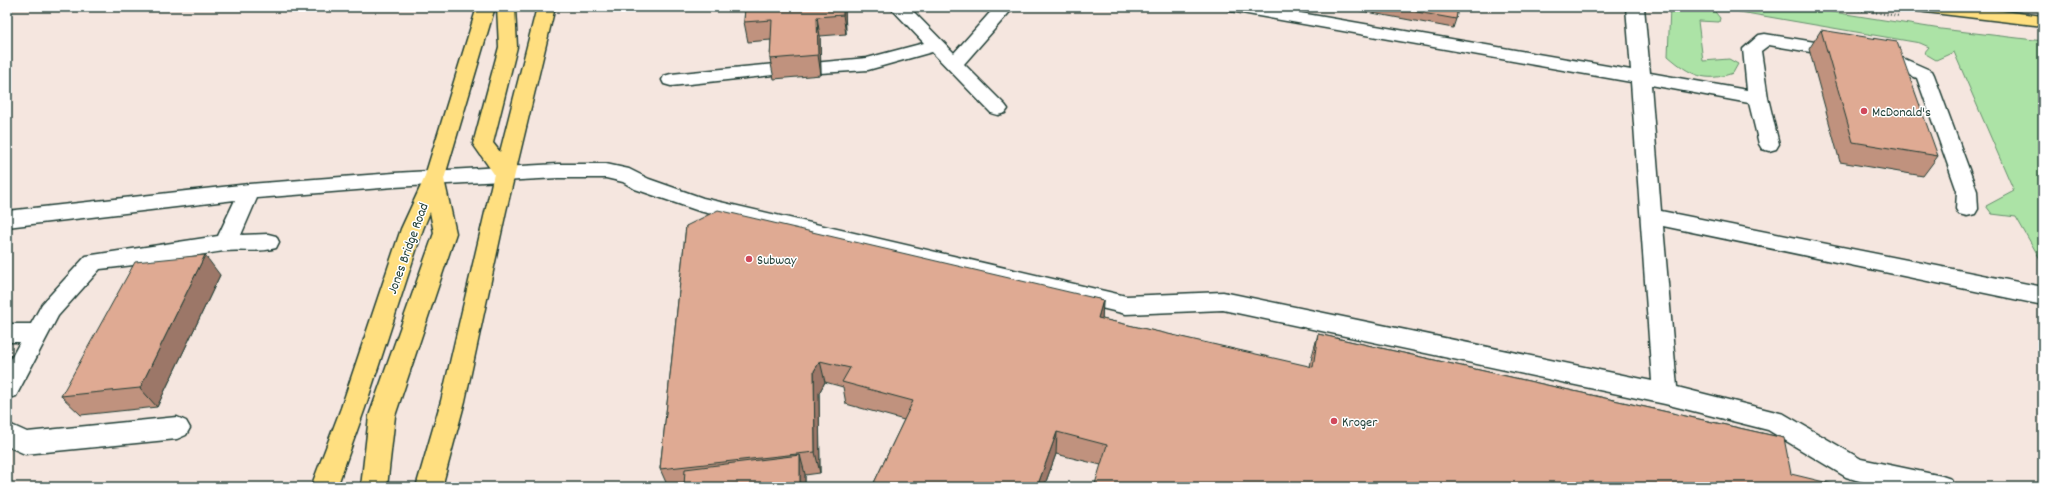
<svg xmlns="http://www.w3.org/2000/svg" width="2050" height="494" font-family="Dekko,sans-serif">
  <rect width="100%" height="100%" fill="#fff"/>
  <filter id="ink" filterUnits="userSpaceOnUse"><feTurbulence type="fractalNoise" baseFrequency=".025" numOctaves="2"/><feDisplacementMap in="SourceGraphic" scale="8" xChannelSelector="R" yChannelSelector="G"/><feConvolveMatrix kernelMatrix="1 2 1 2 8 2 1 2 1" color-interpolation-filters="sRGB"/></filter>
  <g filter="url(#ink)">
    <rect fill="#f5e6df" x="7" y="7" width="2036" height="480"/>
    <path fill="#ace3a6" stroke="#66906d" d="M1670 7H1801L1941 29 2043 41V264L2016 217 1992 214 1986 206 2014 191 1954 52 1936 60 1924 53 1929 47 1920 43 1711 7 1720 18 1719 22 1698 21 1703 61 1729 59 1738 64 1733 73C1705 83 1690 75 1668 56Z"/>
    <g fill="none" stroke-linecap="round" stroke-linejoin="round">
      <defs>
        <g id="minor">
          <path d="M890 7H909L954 53 995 7H1014L964 64 1005 105 1008 109 1005 113 998 115 991 113 932 52 868 70 820 73 813 71 811 67 813 63 867 58 924 43Z"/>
          <path d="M1227 7H1266L1631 70 1626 7H1644L1650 73 1747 90 1743 49 1759 35 1765 34 1846 47 1849 51 1846 55 1840 57 1769 45 1761 51 1768 98 1779 144 1776 149 1769 151 1762 149 1759 144 1749 103 1651 85 1661 211 2043 287V305L1663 226 1677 387 1784 414 1861 459 1942 476 1951 479 1955 487C1918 487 1881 489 1846 477L1768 430 1665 404 1223 310 1126 314 699 211 635 189 623 182 606 178H558L394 187 257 198 241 235 268 234 276 236 279 242 276 248C259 253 241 249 224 251 183 257 142 265 100 269L58 316 16 396 7 399V366L20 342H7V324H31L42 304 86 256 218 236 235 200 7 227V211L249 184 394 173 558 164H606L629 169 649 179 703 198 1126 296 1223 292 1652 381 1631 82 1236 12 1230 11Z"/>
          <path d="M1877 52 1898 56 1932 71 1934 75 1977 191 1978 209 1975 214 1967 216 1959 214 1956 209 1957 191 1917 78 1887 65 1870 62 1868 58 1870 54Z"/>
          <path d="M775 64 782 66 784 70 782 74 671 86 664 84 662 80 664 76 671 74Z"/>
          <path d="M177 417 186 421 190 428 186 435 177 439 25 454 7 446V423L27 432Z"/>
        </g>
        <g id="major">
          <path d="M477 7H495L444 179 456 233 395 416 387 487H361L369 416 434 233 430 212 423 229 365 408 337 487H311L341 408 401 229 424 179Z"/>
          <path d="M497 7H515L517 47 493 143 500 152 537 7H555L506 211 465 401 442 487H416L441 401 494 174 473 144 499 47Z"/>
        </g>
        <path id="highway" d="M1916 7H1970L2043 16V26L1925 12 1919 11Z"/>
      </defs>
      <use href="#minor" stroke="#1f3d34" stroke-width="3"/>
      <use href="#major" stroke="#1f3d34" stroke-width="3"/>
      <use href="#highway" stroke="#1f3d34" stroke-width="3"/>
      <path stroke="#1f3d34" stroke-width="2" stroke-dasharray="1 2.5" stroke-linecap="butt" d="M1838 7 1899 16"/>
      <use href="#minor" fill="#fff" fill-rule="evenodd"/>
      <use href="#major" fill="#ffdf80" fill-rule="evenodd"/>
      <use href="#highway" fill="#ffdf80" fill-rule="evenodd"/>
    </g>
    <g fill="#c0927e" stroke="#1f3d34">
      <path d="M745 7H845L846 34 820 36 821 75 774 79 770 59 771 40 748 42 744 22Z"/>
      <path d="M1340 7H1458L1456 19 1453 28Z"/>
      <path d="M1821 30 1938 156 1923 176 1840 162 1809 49Z"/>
      <path d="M686 226 1103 300 1102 319 1310 367 1312 356 1318 334 1784 438 1101 465 1056 454 1044 487H872L904 420 846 404 843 387 825 382 819 393 820 473 805 475V487H668L660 469Z"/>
      <path d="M220 275 157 407 81 415 61 396Z"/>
    </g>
    <g fill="#9c7767" stroke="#1f3d34">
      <path d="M843 7H845L846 34 843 15Z"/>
      <path d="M817 17 820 36 821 75 818 55Z"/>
      <path d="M205 255 220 275 157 407 140 388Z"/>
      <path d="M1103 300 1102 322 1098 318Z"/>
      <path d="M820 361 825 382 819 393 820 473 815 452 814 371Z"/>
      <path d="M1057 432 1056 454 1044 487H1037Z"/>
      <path d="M800 455 805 474V487H800Z"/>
    </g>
    <g fill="#dfaa93" stroke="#1f3d34">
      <path d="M745 7H843V15L817 17 818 55 770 59 772 20 744 22Z"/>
      <path d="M1389 7H1458L1456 19Z"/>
      <path d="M1821 30 1897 42 1938 156 1853 142Z"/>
      <path d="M718 210 1103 300 1098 318 1313 367 1318 334 1784 438 1791 474 1845 487H1094L1107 445 1057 432 1037 487H872L913 401 842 382 850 368 820 361 814 371 815 452 660 469 686 226Z"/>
      <path d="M205 255 140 388 61 396 135 262Z"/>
      <path d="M800 455V487H684L685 469Z"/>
    </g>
  </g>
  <g fill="#d1495b" stroke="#fff" stroke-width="1.5">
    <circle cx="1864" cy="111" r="4"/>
    <circle cx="749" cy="259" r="4"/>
    <circle cx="1334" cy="421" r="4"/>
  </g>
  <g text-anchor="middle" stroke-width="3" stroke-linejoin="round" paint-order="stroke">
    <g font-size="14" fill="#1f3d34" stroke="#fff" text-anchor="start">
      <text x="1872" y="116">McDonald's</text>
      <text x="757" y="264">Subway</text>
      <text x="1342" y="426">Kroger</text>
    </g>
    <g font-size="14" fill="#1f3d34" stroke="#fff">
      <text transform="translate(407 248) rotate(-70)" y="5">Jones Bridge Road</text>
    </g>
  </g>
  <rect width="2050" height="494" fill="none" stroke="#fff" stroke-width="24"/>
  <rect x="12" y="12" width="2026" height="470" fill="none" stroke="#1f3d34" stroke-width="1.5" filter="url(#ink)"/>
</svg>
